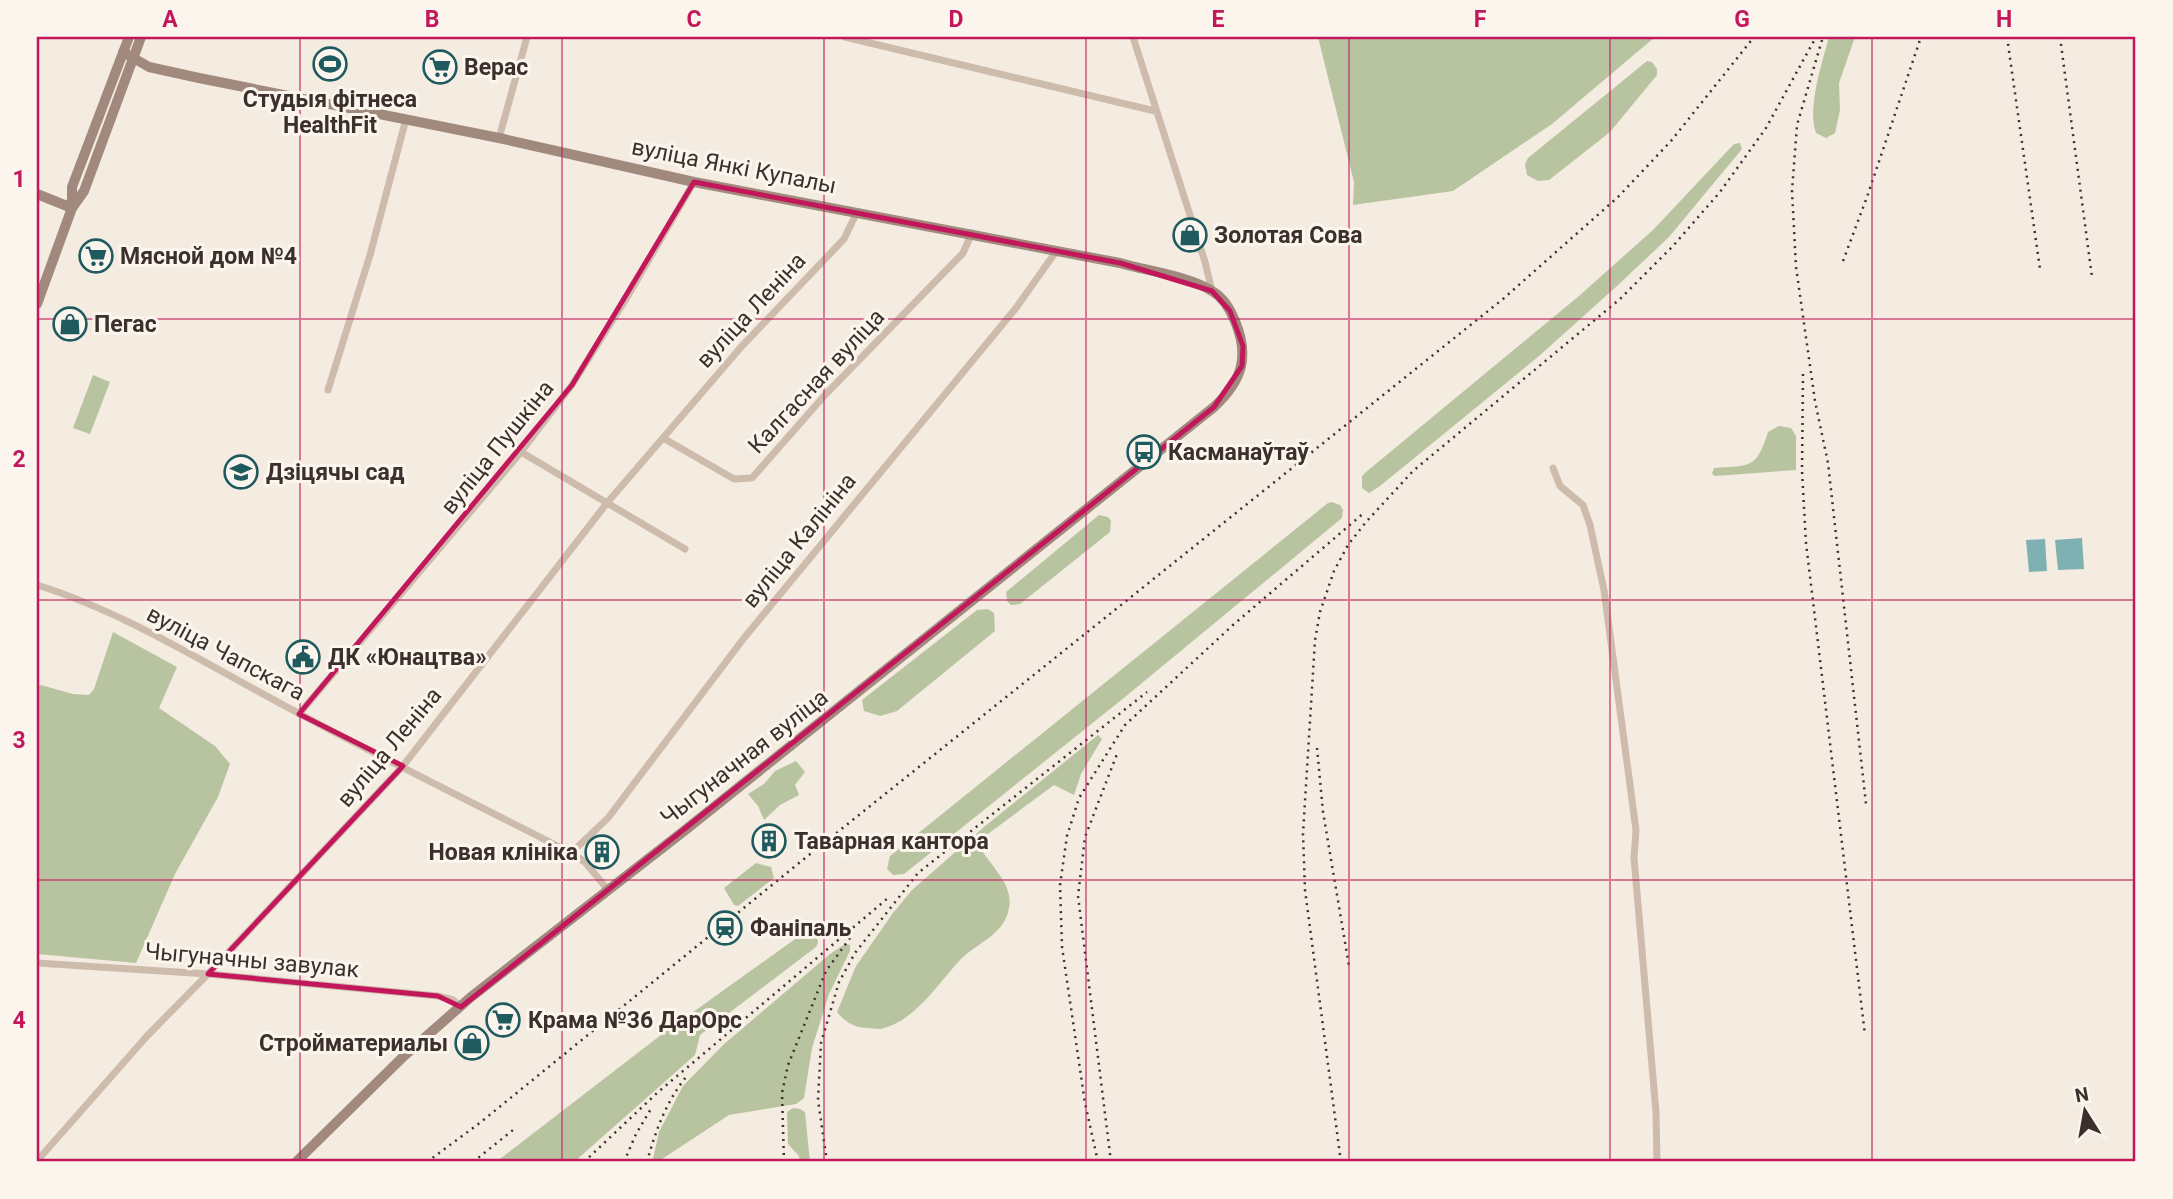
<svg xmlns="http://www.w3.org/2000/svg" width="2173" height="1199" font-family="Roboto,sans-serif">
  <rect width="100%" height="100%" fill="#f4ebe1"/>
  <g fill="#b8c4a0">
    <path d="M1318 37H1655L1552 124 1453 191 1353 205 1354 182Z"/>
    <path d="M1829 37H1855L1839 83 1840 110 1835 133 1826 138 1816 133C1807 108 1822 63 1829 37Z"/>
    <path d="M1647 61 1652 62 1657 69V75L1610 132 1549 180 1538 181 1527 175 1525 164 1528 158Z"/>
    <path d="M1740 143 1742 149 1669 237 1617 286 1539 356 1380 486 1369 493 1362 488V476L1366 472 1579 296 1653 230 1734 144Z"/>
    <path d="M93 375 110 382 90 434 73 428Z"/>
    <path d="M1779 426 1791 428 1796 436V470L1715 476 1712 474 1714 468C1750 465 1756 470 1768 432Z"/>
    <path d="M1332 502 1340 505 1343 510 1342 518 1125 697 904 874 893 875 887 869 890 856 1328 503Z"/>
    <path d="M1099 515 1108 517 1111 521 1110 532 1020 604 1011 605 1007 601 1006 592Z"/>
    <path d="M988 609 994 613 995 631 897 711 880 716 864 711 862 700 977 610Z"/>
    <path d="M113 632 177 667 159 708 215 746 230 764 218 797 175 874 136 963 37 954V686L41 685 73 694 89 695 94 689Z"/>
    <path d="M1098 735 1102 739 1081 774 1074 795 1054 785 981 839 980 847C990 866 1014 884 1009 908 1004 936 977 942 959 961 939 983 915 1020 884 1028 880 1030 873 1028 868 1028 855 1028 845 1022 837 1012L856 966 893 913 912 890 984 827Z"/>
    <path d="M796 761 805 772 795 785 799 795 780 805 764 820 758 806 748 794 764 784 775 771Z"/>
    <path d="M756 863 771 867 774 878 738 906 734 905 724 888Z"/>
    <path d="M811 931 817 936 818 943 816 947 700 1035 695 1055 574 1162H496L661 1035 805 932Z"/>
    <path d="M845 944 850 945V951L829 994 812 1048 804 1098 796 1104 729 1115 659 1161 653 1159 659 1132 683 1086 723 1045 830 954Z"/>
    <path d="M793 1108 800 1109 805 1112 810 1162H800L799 1156 788 1144 787 1112Z"/>
  </g>
  <g fill="#7fb0b2">
    <path d="M2082 538 2084 569 2058 570 2055 540Z"/>
    <path d="M2045 539 2047 571 2029 572 2026 540Z"/>
  </g>
  <g fill="none" stroke-linecap="round" stroke-linejoin="round">
    <g stroke="#cdbbac" stroke-width="7">
      <path d="M845 37 1155 111"/>
      <path d="M1133 37 1205 262 1212 291"/>
      <path d="M499 138 527 37"/>
      <path d="M328 390 370 255 406 119"/>
      <path d="M663 438 734 479 752 478 825 395 963 253 972 233"/>
      <path d="M521 452 685 549"/>
      <path d="M1553 468 1560 486 1583 505 1590 525 1604 590 1636 830 1634 858 1656 1112 1657 1162"/>
      <path d="M37 585C130 614 214 669 300 714 389 762 480 806 571 853L585 862 608 890"/>
      <path d="M299 714 521 452 572 385 626 299 694 182"/>
      <path d="M571 853 608 818 744 638 1016 308 1057 250"/>
      <path d="M37 963 208 974 438 996 453 1000 461 1007"/>
      <path d="M37 1161 147 1036 208 974 403 766 607 503 742 346 844 239 857 212"/>
    </g>
    <g stroke="#a18a7d" stroke-width="10">
      <path d="M123 52 149 67 199 78 499 138 694 182 1120 263C1147 271 1189 276 1212 291 1224 298 1230 309 1235 321 1250 357 1242 381 1214 407L684 831 471 997 404 1056 296 1162"/>
      <path d="M37 194 72 208"/>
      <path d="M72 208V187L129 37"/>
      <path d="M37 304 72 208 84 191 141 37"/>
    </g>
    <g stroke="#3b302b" stroke-width="2.5" stroke-dasharray="2 5" stroke-linecap="butt">
      <path d="M2007 37 2040 269"/>
      <path d="M2060 37 2092 277"/>
      <path d="M1822 40 1797 125 1792 191 1796 267 1815 401 1828 463 1866 804"/>
      <path d="M1843 261 1867 197 1921 37"/>
      <path d="M1803 374 1802 471 1806 543 1865 1035"/>
      <path d="M1317 748 1323 812 1349 966"/>
      <path d="M1340 1155 1305 890 1303 834 1315 640 1320 612 1334 571 1348 545 1366 522 1413 471 1620 299 1673 246 1720 192 1766 128 1816 37"/>
      <path d="M427 1162 481 1122 799 863 1503 299 1618 197 1671 141 1754 37"/>
      <path d="M473 1162 513 1130"/>
      <path d="M584 1162 657 1093 888 898"/>
      <path d="M624 1162 636 1134 652 1107"/>
      <path d="M647 1162C655 1132 666 1102 686 1077"/>
      <path d="M784 1162 782 1093 788 1065 826 971 850 938"/>
      <path d="M827 1162 818 1100 821 1043 839 982 855 953 918 873 1147 692"/>
      <path d="M1098 1162 1085 1103 1062 947 1060 885 1067 836 1079 798 1125 725 1233 625 1365 512"/>
      <path d="M1111 1162 1078 896 1085 837 1117 754"/>
    </g>
  </g>
  <path fill="none" stroke="#c2185b" stroke-width="5" stroke-linejoin="round" d="M694 182 1120 263 1212 291 1230 311 1243 346 1242 366 1214 407 461 1007 438 996 208 974 403 766 299 714 572 385Z"/>
  <path fill="none" stroke="#c2185b" stroke-width="2" stroke-opacity="0.55" d="M300 37V1162M562 37V1162M824 37V1162M1086 37V1162M1349 37V1162M1610 37V1162M1872 37V1162M37 319H2136M37 600H2136M37 880H2136"/>
  <defs>
    <symbol id="stadium-ring" viewBox="-11 -11 22 22"><circle r="9.5" fill="#fbf5ee" stroke="#1f5a5e" stroke-width="1.5"/><path d="M0-5a6.5 5 0 1 0 0 10a6.5 5 0 1 0 0-10ZM-3.5-1.8h7v3.6h-7Z" fill="#1f5a5e"/></symbol>
    <symbol id="supermarket-ring" viewBox="-11 -11 22 22"><circle r="9.5" fill="#fbf5ee" stroke="#1f5a5e" stroke-width="1.5"/><path d="M-6-5.5h2.5l.6 2H6L4.5 2H-2.5L-4.4-4H-6ZM-1.5 3.2a1.3 1.3 0 1 0 .1 0ZM3 3.2a1.3 1.3 0 1 0 .1 0Z" fill="#1f5a5e"/></symbol>
    <symbol id="shop-ring" viewBox="-11 -11 22 22"><circle r="9.5" fill="#fbf5ee" stroke="#1f5a5e" stroke-width="1.5"/><path d="M-5-2.5h2.3a2.7 3.5 0 0 1 5.4 0H5L5.5 6h-11ZM-1.5-2.5h3a1.5 2.3 0 0 0-3 0Z" fill="#1f5a5e"/></symbol>
    <symbol id="bus-ring" viewBox="-11 -11 22 22"><circle r="9.5" fill="#fbf5ee" stroke="#1f5a5e" stroke-width="1.5"/><path d="M-5-6H5V4H4V6H2V4H-2V6H-4V4H-5ZM-3.5-4V0h7V-4ZM-3.5 1.2v1.5H-2V1.2ZM2 1.2v1.5H3.5V1.2Z" fill="#1f5a5e"/></symbol>
    <symbol id="school-ring" viewBox="-11 -11 22 22"><circle r="9.5" fill="#fbf5ee" stroke="#1f5a5e" stroke-width="1.5"/><path d="M0-5L7-2L0 1L-7-2ZM-4 1L0 2.5L4 1V4Q0 6-4 4Z" fill="#1f5a5e"/></symbol>
    <symbol id="civic-ring" viewBox="-11 -11 22 22"><circle r="9.5" fill="#fbf5ee" stroke="#1f5a5e" stroke-width="1.5"/><path d="M-.6-6.5H3V-4.5H.6V-3L4-1V1h2V6H-6V1h2V-1L-.6-3ZM-1.2 2.5V6h2.4V2.5Z" fill="#1f5a5e"/></symbol>
    <symbol id="building-ring" viewBox="-11 -11 22 22"><circle r="9.5" fill="#fbf5ee" stroke="#1f5a5e" stroke-width="1.5"/><path d="M-4-6H4V6H1V3H-1V6H-4ZM-2.5-4.3h1.7v1.8h-1.7ZM.8-4.3h1.7v1.8H.8ZM-2.5-1h1.7V.8h-1.7ZM.8-1h1.7V.8H.8Z" fill="#1f5a5e"/></symbol>
    <symbol id="station-ring" viewBox="-11 -11 22 22"><circle r="9.5" fill="#fbf5ee" stroke="#1f5a5e" stroke-width="1.5"/><path d="M-3-6H3Q5-6 5-4V2Q5 4 3 4L4.5 6H3L1.5 4h-3L-3 6H-4.5L-3 4Q-5 4-5 2V-4Q-5-6-3-6ZM-3.5-4v3h7v-3ZM-3.5 1v1.5H-2V1ZM2 1v1.5H3.5V1Z" fill="#1f5a5e"/></symbol>
  </defs>
  <g fill-rule="evenodd">
    <use href="#stadium-ring" x="311" y="45" width="38" height="38"/>
    <use href="#supermarket-ring" x="421" y="48" width="38" height="38"/>
    <use href="#shop-ring" x="1171" y="216" width="38" height="38"/>
    <use href="#supermarket-ring" x="77" y="237" width="38" height="38"/>
    <use href="#shop-ring" x="51" y="305" width="38" height="38"/>
    <use href="#bus-ring" x="1125" y="433" width="38" height="38"/>
    <use href="#school-ring" x="222" y="453" width="38" height="38"/>
    <use href="#civic-ring" x="284" y="638" width="38" height="38"/>
    <use href="#building-ring" x="750" y="822" width="38" height="38"/>
    <use href="#building-ring" x="583" y="833" width="38" height="38"/>
    <use href="#station-ring" x="706" y="909" width="38" height="38"/>
    <use href="#supermarket-ring" x="484" y="1001" width="38" height="38"/>
    <use href="#shop-ring" x="453" y="1024" width="38" height="38"/>
  </g>
  <g text-anchor="middle" stroke-width="6" stroke-linejoin="round" paint-order="stroke">
    <g font-size="23" font-weight="bold" fill="#3b302b" stroke="#fbf5ee" text-anchor="start">
      <text x="464" y="75">Верас</text>
      <text x="330" y="107" text-anchor="middle">Студыя фітнеса<tspan x="330" dy="26">HealthFit</tspan></text>
      <text x="1214" y="243">Золотая Сова</text>
      <text x="120" y="264">Мясной дом №4</text>
      <text x="94" y="332">Пегас</text>
      <text x="1168" y="460">Касманаўтаў</text>
      <text x="266" y="480">Дзіцячы сад</text>
      <text x="328" y="665">ДК «Юнацтва»</text>
      <text x="794" y="849">Таварная кантора</text>
      <text x="578" y="860" text-anchor="end">Новая клініка</text>
      <text x="750" y="936">Фаніпаль</text>
      <text x="528" y="1028">Крама №36 ДарОрс</text>
      <text x="448" y="1051" text-anchor="end">Стройматериалы</text>
    </g>
    <g font-size="23" fill="#3b302b" stroke="#fbf5ee">
      <text transform="translate(734 166) rotate(11)" y="8">вуліца Янкі Купалы</text>
      <text transform="translate(751 310) rotate(-47)" y="8">вуліца Леніна</text>
      <text transform="translate(816 381) rotate(-47)" y="8">Калгасная вуліца</text>
      <text transform="translate(497 447) rotate(-51)" y="8">вуліца Пушкіна</text>
      <text transform="translate(799 540) rotate(-51)" y="8">вуліца Калініна</text>
      <text transform="translate(226 653) rotate(28)" y="8">вуліца Чапскага</text>
      <text transform="translate(389 747) rotate(-50)" y="8">вуліца Леніна</text>
      <text transform="translate(744 757) rotate(-38)" y="8">Чыгуначная вуліца</text>
      <text transform="translate(252 960) rotate(5)" y="8">Чыгуначны завулак</text>
    </g>
  </g>
  <rect width="2173" height="1199" fill="none" stroke="#fbf5ee" stroke-width="77"/>
  <g transform="translate(2085 1111) rotate(349)" stroke="#fbf5ee" stroke-width="5" paint-order="stroke">
  <path d="M0-5L12 26L0 18L-12 26Z" fill="#3b302b"/>
  <text y="-10" font-size="19" font-weight="bold" text-anchor="middle" fill="#3b302b">N</text>
  </g>
  <rect x="38" y="38" width="2096" height="1122" fill="none" stroke="#c2185b" stroke-width="2.5"/>
  <g font-size="23" text-anchor="middle" font-weight="bold" fill="#c2185b">
    <text x="170" y="27">A</text>
    <text x="432" y="27">B</text>
    <text x="694" y="27">C</text>
    <text x="956" y="27">D</text>
    <text x="1218" y="27">E</text>
    <text x="1480" y="27">F</text>
    <text x="1742" y="27">G</text>
    <text x="2004" y="27">H</text>
    <text x="19" y="187">1</text>
    <text x="19" y="467">2</text>
    <text x="19" y="748">3</text>
    <text x="19" y="1028">4</text>
  </g>
</svg>
